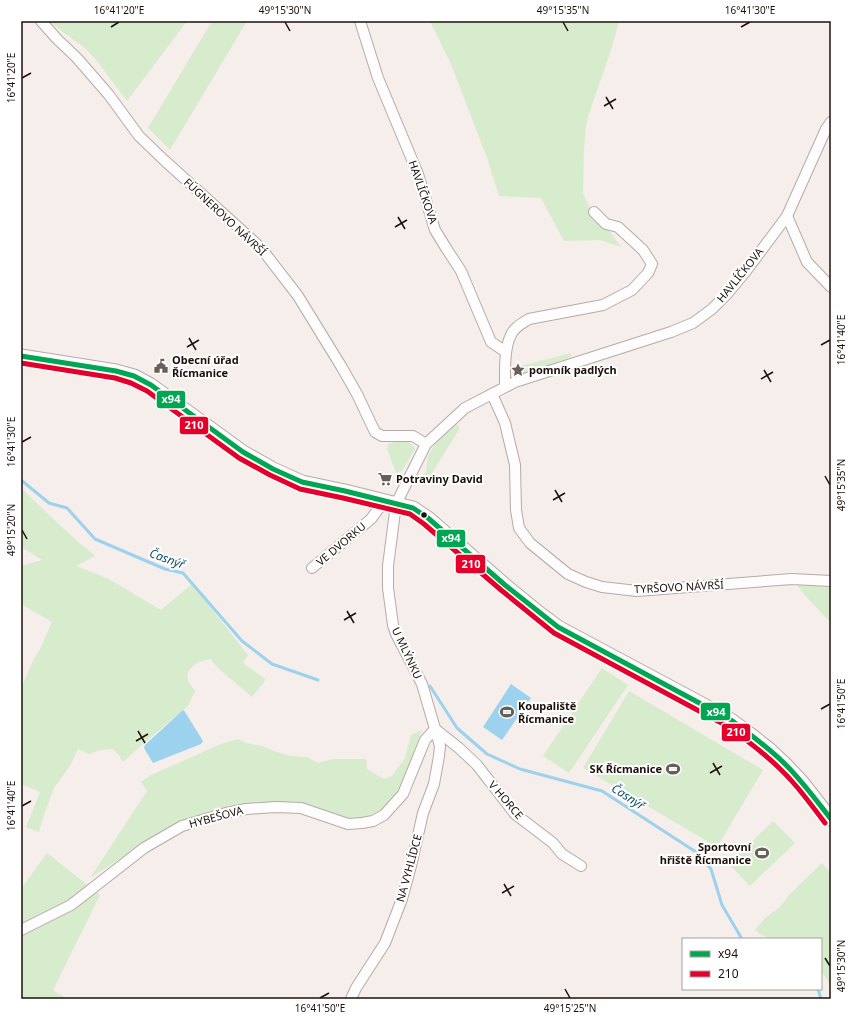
<svg xmlns="http://www.w3.org/2000/svg" width="852" height="1020" font-family="'Noto Sans',sans-serif">
  <rect width="100%" height="100%" fill="#f6eeeb"/>
  <g fill="#d7eccc">
    <path d="M48 21H187L127 101 97 61 86 49Z"/>
    <path d="M212 21H247L170 150 148 128Z"/>
    <path d="M430 21H619L612 47 588 117 586 125 584 151 583 193 592 213 604 224 621 247 600 240 564 241 541 198 499 196 487 158 451 64Z"/>
    <path d="M571 353V357L519 376 513 368Z"/>
    <path d="M455 423 460 428 424 486 419 484 426 471 428 456 440 436Z"/>
    <path d="M400 440C406 441 412 442 415 449L402 471 396 473 387 449 388 444Z"/>
    <path d="M21 488 66 531 95 556 76 566 107 578 161 610 192 584 248 655 243 663 265 679 270 671 264 682 252 697 218 668 210 659C199 661 185 667 188 680 189 684 193 688 195 691L188 706 144 743 123 762 118 754 113 749 100 750 89 754 78 749 70 766 54 788 42 821 39 832 26 827 40 792 21 784V688L34 659 40 649 52 622 21 604V566L42 560 21 547Z"/>
    <path d="M806 584 831 585V623L803 593 797 585Z"/>
    <path d="M602 668 628 685 569 773 543 756Z"/>
    <path d="M629 691 763 770 717 847 583 768Z"/>
    <path d="M422 730 407 770 398 791 383 809 366 817 358 818 344 817 310 805 291 802 250 803 228 806 184 821 147 841 90 878 147 791 141 782 151 775 221 744 219 740 221 744 238 739 246 743 262 746 274 751 291 756 307 757 318 763 333 759H366L367 769 384 779 392 776 405 758 411 735Z"/>
    <path d="M773 821 795 843 750 886 729 864Z"/>
    <path d="M47 853 100 895 53 990 67 999H21V889Z"/>
    <path d="M822 863 831 873V989L828 981 821 971V939H771L760 934 755 930 765 918 779 908 791 893Z"/>
  </g>
  <g fill="#9cd2ed">
    <path d="M511 684 531 698 502 740 483 727Z"/>
    <path d="M183 710 185 712 203 741 201 744 153 763 144 748 145 745Z"/>
  </g>
  <g fill="none" stroke-linecap="round" stroke-linejoin="round">
    <g stroke="#9cd2ed" stroke-width="3">
      <path d="M21 480 49 503 67 508 95 539 165 569 183 573 242 641 272 664 318 680"/>
      <path d="M430 686 457 728 487 754 520 769 602 791 696 852 711 869 722 905 742 939"/>
      <path d="M818 989 821 999"/>
    </g>
    <defs>
      <g id="minor">
        <path d="M41 21 57 39 77 58 109 95 139 136 164 160 261 248 298 296 341 366 357 394 375 432 382 436H413L426 444"/>
        <path d="M360 21 378 78 418 174 435 230 446 248 461 271 491 342 506 352"/>
        <path d="M787 216 807 262 831 287"/>
        <path d="M505 387C505 372 504 348 511 335 514 327 523 323 529 319L603 305 632 290 648 273 652 264 643 250 618 227 606 224 594 212"/>
        <path d="M492 394 505 423 515 465 516 510 519 528 530 543 568 574 586 582 602 587 637 591 792 579 831 581"/>
        <path d="M312 568 371 519 384 501"/>
        <path d="M435 729 459 748 477 765 515 814 553 843 562 854 581 866"/>
        <path d="M21 930 71 905 144 848 182 826 226 813 246 809 276 807 301 808 348 824 362 823 373 821 384 815 403 794 425 740 435 729"/>
        <path d="M351 999 356 988 385 943 402 899 411 866 423 813 434 784 439 756 440 746 422 684 396 634 393 625 388 588V566L396 504 426 444 465 408 515 382 671 332 693 323 712 309 727 294 746 271 787 216 826 129 831 122"/>
      </g>
      <path id="major" d="M21 356 116 371 134 376 151 385 243 452 273 469 302 482 345 491 413 508 428 518 505 585 538 612 558 627 704 705 731 720 750 734 769 749 786 765 802 782 831 819"/>
    </defs>
    <use href="#minor" stroke="#b5aba8" stroke-width="12"/>
    <use href="#major" stroke="#b5aba8" stroke-width="15"/>
    <use href="#minor" stroke="#fefcfc" stroke-width="10"/>
    <use href="#major" stroke="#fefcfc" stroke-width="13"/>
    <defs>
      <path id="bus-1" d="M21 356 116 371 134 376 151 385 243 452 273 469 302 482 345 491 413 508 428 518 505 585 558 627 731 720C750 734 769 748 786 765 802 781 816 800 831 819"/>
      <path id="bus-2" d="M21 363 115 378 131 383 147 391 239 458 270 475 300 489 343 498 410 514 424 524 501 590 554 633 727 726C752 744 777 763 797 787 807 799 816 811 825 823"/>
    </defs>
    <use href="#bus-1" stroke="#fff" stroke-width="8"/>
    <use href="#bus-2" stroke="#fff" stroke-width="8"/>
    <use href="#bus-1" stroke="#00a651" stroke-width="5"/>
    <use href="#bus-2" stroke="#e4002b" stroke-width="5"/>
  </g>
  <path fill="none" stroke="#1d100c" stroke-width="1.5" d="M285 22 290 31M563 22 568 31M111 27 119 22M741 27 750 22M22 78 31 73M606 97 613 109M604 106 616 99M398 217 405 229M395 227 407 220M189 338 196 350M821 345 830 340M187 347 199 340M764 370 771 382M761 379 773 372M22 442 31 437M825 476 830 485M555 490 562 502M553 500 565 493M22 530 27 539M347 611 354 623M344 620 356 613M821 709 830 704M138 731 145 743M136 741 148 734M713 763 720 775M710 773 722 766M22 806 31 801M504 884 511 896M502 893 514 886M825 958 830 966M565 989 570 998M320 998 329 993"/>
  <defs>
    <symbol id="civic-bare" viewBox="-9 -9 18 18"><path d="M-.6-6.5H3V-4.5H.6V-3L4-1V1h2V6H-6V1h2V-1L-.6-3ZM-1.2 2.5V6h2.4V2.5Z" fill="#695e5a" stroke="#fff" stroke-width="2.5" paint-order="stroke"/></symbol>
    <symbol id="sight-bare" viewBox="-9 -9 18 18"><path d="M0-6L1.8-2.2L6-1.7L2.9 1.2L3.7 5.4L0 3.3L-3.7 5.4L-2.9 1.2L-6-1.7L-1.8-2.2Z" fill="#695e5a" stroke="#fff" stroke-width="2.5" paint-order="stroke"/></symbol>
    <symbol id="supermarket-bare" viewBox="-9 -9 18 18"><path d="M-6-5.5h2.5l.6 2H6L4.5 2H-2.5L-4.4-4H-6ZM-1.5 3.2a1.3 1.3 0 1 0 .1 0ZM3 3.2a1.3 1.3 0 1 0 .1 0Z" fill="#695e5a" stroke="#fff" stroke-width="2.5" paint-order="stroke"/></symbol>
    <symbol id="stadium-bare" viewBox="-9 -9 18 18"><path d="M0-5a6.5 5 0 1 0 0 10a6.5 5 0 1 0 0-10ZM-3.5-1.8h7v3.6h-7Z" fill="#695e5a" stroke="#fff" stroke-width="2.5" paint-order="stroke"/></symbol>
  </defs>
  <g fill-rule="evenodd">
    <use href="#civic-bare" x="151" y="356" width="20" height="20"/>
    <use href="#sight-bare" x="508" y="360" width="20" height="20"/>
    <use href="#supermarket-bare" x="375" y="469" width="20" height="20"/>
    <use href="#stadium-bare" x="497" y="702" width="20" height="20"/>
    <use href="#stadium-bare" x="663" y="759" width="20" height="20"/>
    <use href="#stadium-bare" x="752" y="843" width="20" height="20"/>
  </g>
  <circle fill="#1d100c" stroke="#fff" stroke-width="1.5" cx="424" cy="515" r="3.5"/>
  <g text-anchor="middle" stroke-width="4" stroke-linejoin="round" paint-order="stroke">
    <g font-size="11" fill="#1d100c" stroke="#fff">
      <text transform="translate(423 192) rotate(71)" y="4">HAVLÍČKOVA</text>
      <text transform="translate(225 217) rotate(43)" y="4">FÜGNEROVO NÁVRŠÍ</text>
      <text transform="translate(740 275) rotate(-51)" y="4">HAVLÍČKOVA</text>
      <text transform="translate(341 544) rotate(-40)" y="4">VE DVORKU</text>
      <text transform="translate(679 587) rotate(-3)" y="4">TYRŠOVO NÁVRŠÍ</text>
      <text transform="translate(407 653) rotate(65)" y="4">U MLÝNKU</text>
      <text transform="translate(506 800) rotate(49)" y="4">V HORCE</text>
      <text transform="translate(216 817) rotate(-15)" y="4">HYBEŠOVA</text>
      <text transform="translate(409 868) rotate(-75)" y="4">NA VYHLÍDCE</text>
    </g>
    <g font-size="11" font-weight="bold" fill="#1d100c" stroke="#fff" text-anchor="start">
      <text x="172" y="364">Obecní úřad<tspan x="172" dy="13">Řícmanice</tspan></text>
      <text x="529" y="374">pomník padlých</text>
      <text x="396" y="483">Potraviny David</text>
      <text x="518" y="710">Koupaliště<tspan x="518" dy="13">Řícmanice</tspan></text>
      <text x="662" y="773" text-anchor="end">SK Řícmanice</text>
      <text x="751" y="851" text-anchor="end">Sportovní<tspan x="751" dy="13">hřiště Řícmanice</tspan></text>
    </g>
    <g font-size="12" font-style="italic" fill="#10526d" stroke="#fff">
      <text transform="translate(167 559) rotate(20)" y="4">Časnýř</text>
      <text transform="translate(628 797) rotate(33)" y="4">Časnýř</text>
    </g>
  </g>
  <g stroke="#fff" stroke-width="1.5">
    <rect x="156" y="390" width="30" height="19" rx="4" fill="#00a651"/>
    <rect x="179" y="416" width="30" height="19" rx="4" fill="#e4002b"/>
    <rect x="436" y="529" width="30" height="19" rx="4" fill="#00a651"/>
    <rect x="455" y="554" width="31" height="20" rx="4" fill="#e4002b"/>
    <rect x="700" y="702" width="31" height="19" rx="4" fill="#00a651"/>
    <rect x="721" y="723" width="30" height="19" rx="4" fill="#e4002b"/>
  </g>
  <g font-size="11" text-anchor="middle" font-weight="bold" fill="#fff">
    <text x="171" y="403">x94</text>
    <text x="194" y="429">210</text>
    <text x="451" y="542">x94</text>
    <text x="471" y="568">210</text>
    <text x="716" y="716">x94</text>
    <text x="736" y="736">210</text>
  </g>
  <rect width="852" height="1020" fill="none" stroke="#ffffff" stroke-width="44"/>
  <rect x="682" y="938" width="140" height="52" fill="#ffffff" stroke="#a59f9e"/>
  <rect x="690" y="951" width="20" height="6" fill="#00a651" stroke="#a59f9e"/>
  <text x="718" y="958" font-size="12" fill="#1d100c">x94</text>
  <rect x="690" y="971" width="20" height="6" fill="#e4002b" stroke="#a59f9e"/>
  <text x="718" y="978" font-size="12" fill="#1d100c">210</text>
  <rect x="22" y="22" width="808" height="976" fill="none" stroke="#1d100c" stroke-width="1.5"/>
  <g font-size="10" text-anchor="middle" fill="#1d100c">
    <text x="119" y="14">16°41'20"E</text>
    <text x="285" y="14">49°15'30"N</text>
    <text x="563" y="14">49°15'35"N</text>
    <text x="750" y="14">16°41'30"E</text>
    <text transform="translate(11 78) rotate(-90)" y="4">16°41'20"E</text>
    <text transform="translate(841 340) rotate(-90)" y="4">16°41'40"E</text>
    <text transform="translate(11 442) rotate(-90)" y="4">16°41'30"E</text>
    <text transform="translate(841 485) rotate(-90)" y="4">49°15'35"N</text>
    <text transform="translate(11 530) rotate(-90)" y="4">49°15'20"N</text>
    <text transform="translate(841 704) rotate(-90)" y="4">16°41'50"E</text>
    <text transform="translate(11 806) rotate(-90)" y="4">16°41'40"E</text>
    <text transform="translate(841 966) rotate(-90)" y="4">49°15'30"N</text>
    <text x="320" y="1012">16°41'50"E</text>
    <text x="570" y="1012">49°15'25"N</text>
  </g>
</svg>
